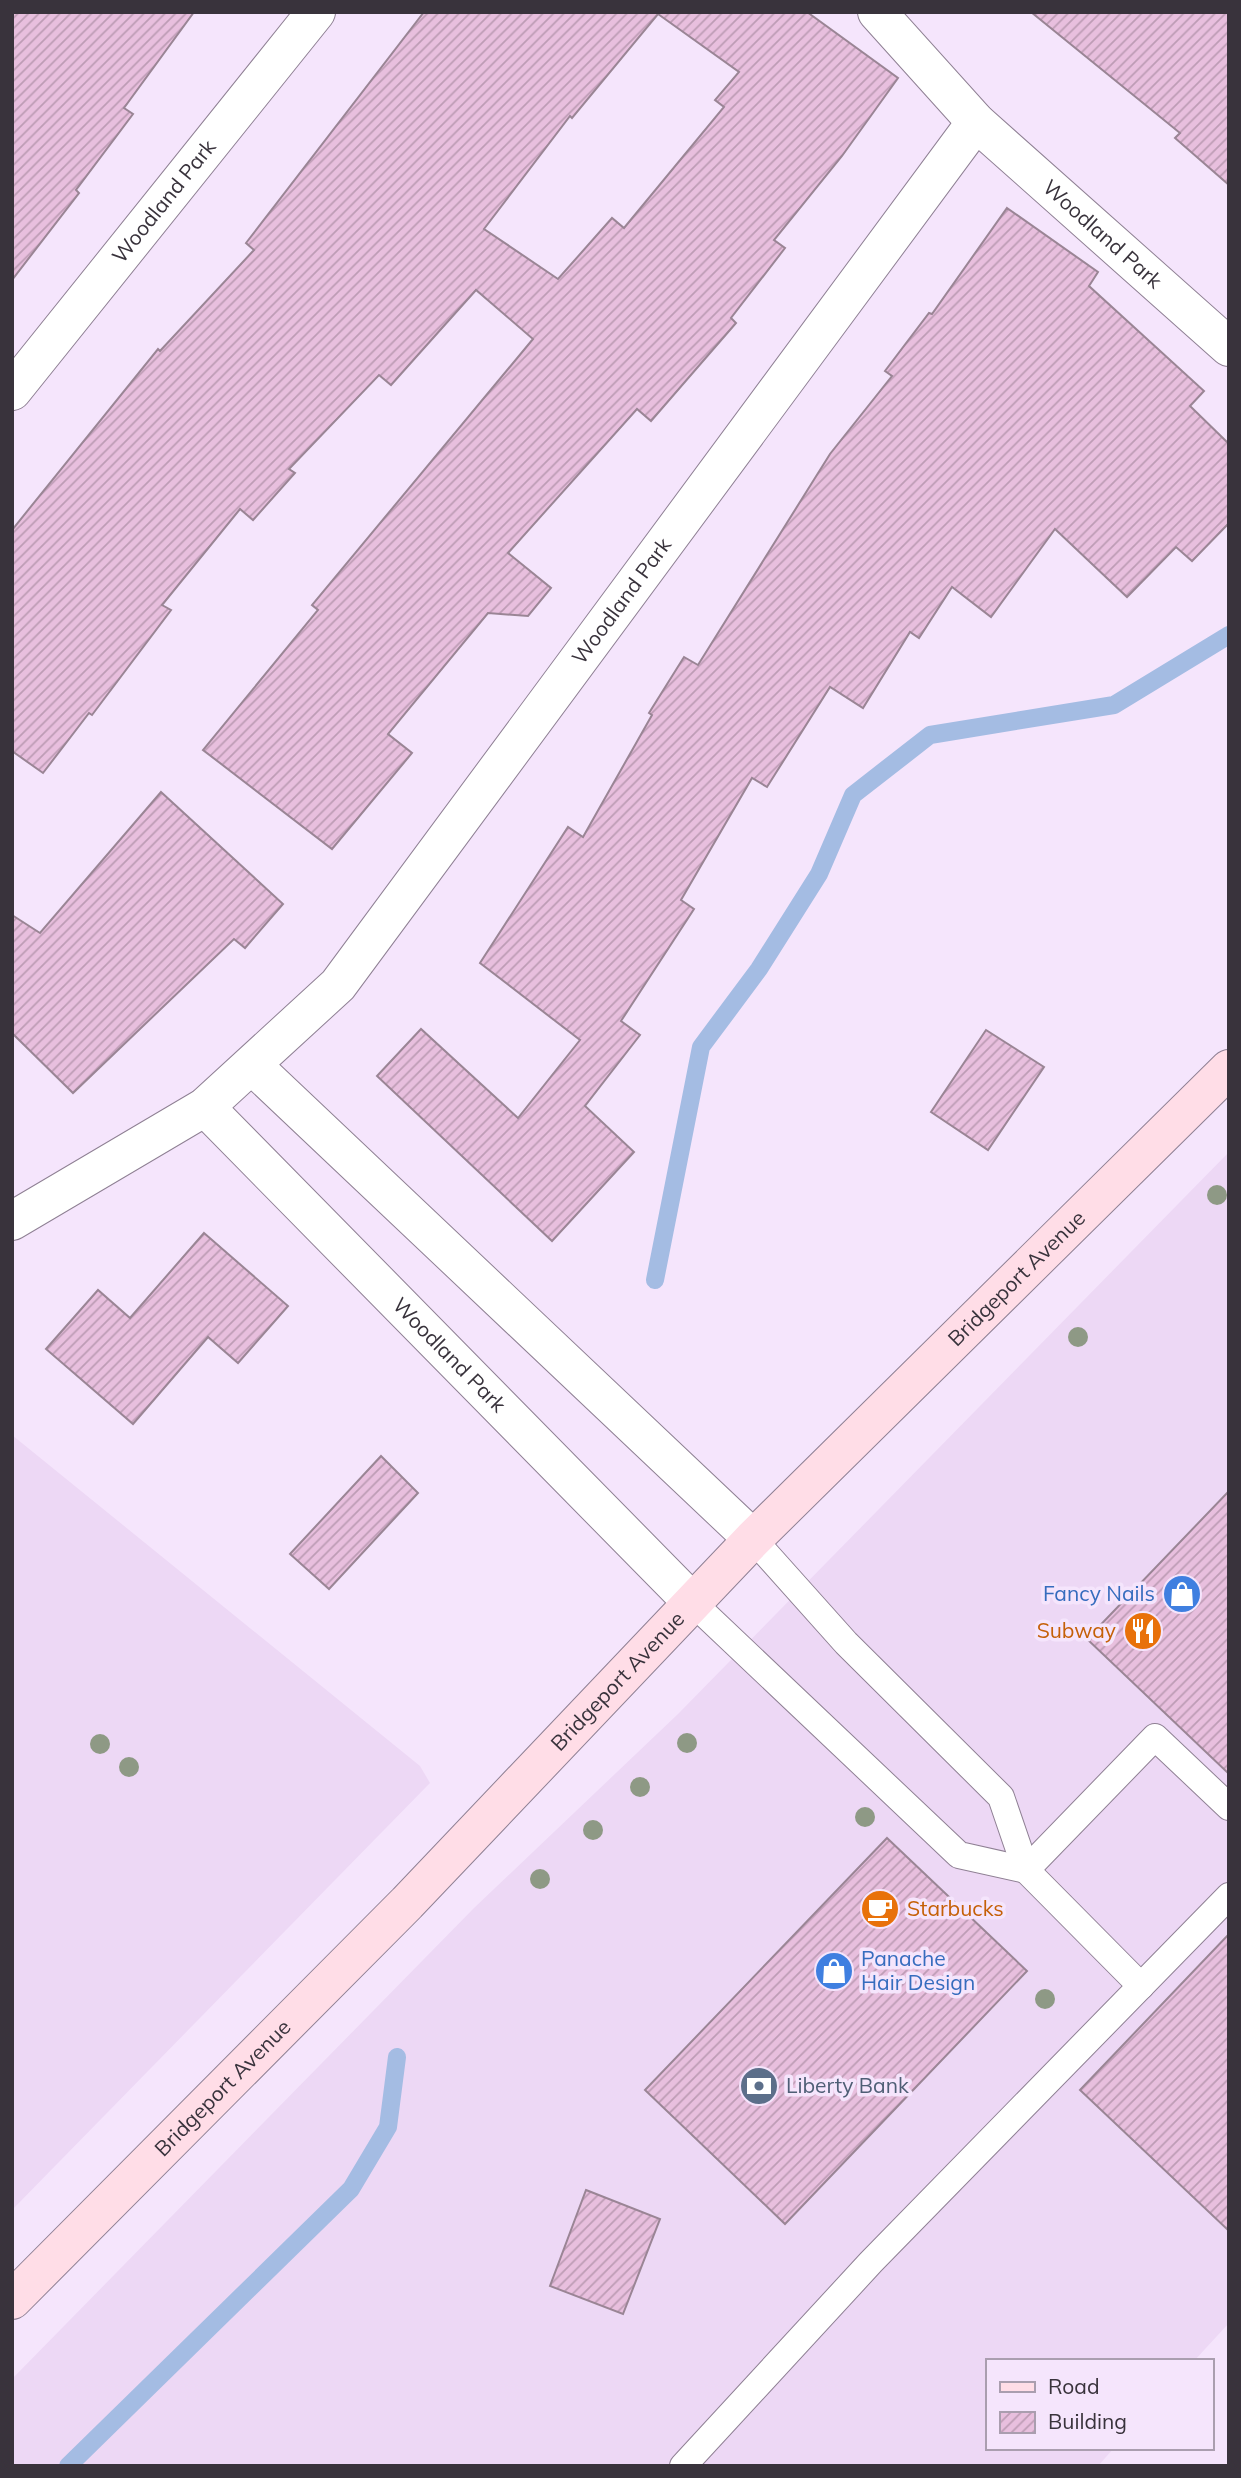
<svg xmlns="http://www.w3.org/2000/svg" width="1241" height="2478" font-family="Mulish,sans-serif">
  <defs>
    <pattern id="building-hatch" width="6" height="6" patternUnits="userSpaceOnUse" patternTransform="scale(1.75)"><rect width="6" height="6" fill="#e8bfde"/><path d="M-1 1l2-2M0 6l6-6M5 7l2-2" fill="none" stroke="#bd9cb5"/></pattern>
  </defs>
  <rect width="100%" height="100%" fill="#f5e5fc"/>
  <g fill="#edd8f5">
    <path d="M1229 1152V2323L1194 2361H987V2448H1114L1098 2466H12V2379L474 1908 678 1714Z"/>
    <path d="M12 1435 420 1766 430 1783 12 2210Z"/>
  </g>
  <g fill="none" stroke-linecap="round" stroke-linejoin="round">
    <g stroke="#a4bce3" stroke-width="18">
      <path d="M655 1280 701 1047 759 969 819 874 853 795 930 735 1114 705 1229 635"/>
      <path d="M68 2466 351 2189 388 2127 397 2057"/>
    </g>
  </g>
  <g fill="url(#building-hatch)" stroke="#9a8595" stroke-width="2" fill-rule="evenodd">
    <path d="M12 12H194L124 108 133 114 76 190 79 193 12 280Z"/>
    <path d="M424 12H807L898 78 842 156 774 240 785 248 731 318 736 323 651 421 637 409 508 553 551 588 528 616 488 613 388 734 412 753 332 849 203 750 318 610 312 605 533 339 476 290 391 385 379 375 289 469 295 473 253 520 240 509 162 605 171 610 92 715 89 713 43 773 12 751V530L158 349 160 351 254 250 246 243ZM658 14 739 72 715 100 724 107 624 228 612 218 558 279 484 229 570 116 572 118Z"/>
    <path d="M1031 12H1229V185L1175 138 1180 133Z"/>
    <path d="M1007 208 1098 272 1089 286 1204 391 1190 406 1229 444V523L1192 561 1176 547 1127 597 1055 529 991 617 952 587 919 638 910 632 863 708 830 687 767 787 752 778 681 900 694 909 621 1021 640 1035 585 1106 634 1152 552 1241 377 1076 421 1029 518 1118 580 1040 480 963 568 827 583 837 652 715 649 713 684 657 698 665 830 454 892 376 885 371 929 313 932 314Z"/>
    <path d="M161 792 283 904 245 948 234 939 73 1093 12 1033V915L40 933Z"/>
    <path d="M986 1030 1044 1067 988 1150 931 1112Z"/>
    <path d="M204 1233 288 1306 238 1363 208 1337 133 1424 46 1349 98 1290 130 1318Z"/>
    <path d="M381 1456 418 1493 329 1589 290 1554Z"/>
    <path d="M1229 1491V1774L1087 1639Z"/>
    <path d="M887 1838 1027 1971 785 2224 645 2090Z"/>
    <path d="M1229 1934V2231L1080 2090Z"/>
    <path d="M586 2190 660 2219 623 2314 550 2286Z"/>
  </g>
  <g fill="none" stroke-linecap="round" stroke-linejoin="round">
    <defs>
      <g id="service">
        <path d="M753 1539 846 1643 1001 1797 1026 1870 1141 1986"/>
        <path d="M693 1603 959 1855 1026 1870"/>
        <path d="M1026 1870 1155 1737 1229 1807"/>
        <path d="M683 2466 871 2262 1229 1896"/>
      </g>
      <g id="minor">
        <path id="s1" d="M877 12 976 122 1229 347"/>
        <path id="s2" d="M12 391 316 12"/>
        <path d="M252 1065 753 1539"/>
        <path id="s3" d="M205 1107 693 1603"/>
        <path id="s4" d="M12 1221 205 1107 338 985 976 122"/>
      </g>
      <g id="secondary">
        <path id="s5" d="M12 2300 407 1903 753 1539 1229 1069"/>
      </g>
    </defs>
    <use href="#service" stroke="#8f8094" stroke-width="28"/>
    <use href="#minor" stroke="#8f8094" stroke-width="40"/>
    <use href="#secondary" stroke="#8f8094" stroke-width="40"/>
    <use href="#service" stroke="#fff" stroke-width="26"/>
    <use href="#minor" stroke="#fff" stroke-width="38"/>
    <use href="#secondary" stroke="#ffdde7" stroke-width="38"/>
  </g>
  <g fill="#8e9985">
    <circle cx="1217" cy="1195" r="10"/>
    <circle cx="1078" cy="1337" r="10"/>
    <circle cx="687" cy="1743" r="10"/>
    <circle cx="100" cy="1744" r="10"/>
    <circle cx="129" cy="1767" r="10"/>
    <circle cx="640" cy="1787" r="10"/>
    <circle cx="865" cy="1817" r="10"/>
    <circle cx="593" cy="1830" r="10"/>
    <circle cx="540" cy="1879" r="10"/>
    <circle cx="1045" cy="1999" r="10"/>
  </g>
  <defs>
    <symbol id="shop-disc" viewBox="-11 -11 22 22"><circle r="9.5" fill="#3f7fe0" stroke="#f5e5fc"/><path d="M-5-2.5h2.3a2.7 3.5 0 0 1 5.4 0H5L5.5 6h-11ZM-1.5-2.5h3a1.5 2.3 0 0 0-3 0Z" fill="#fff"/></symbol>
    <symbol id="restaurant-disc" viewBox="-11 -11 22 22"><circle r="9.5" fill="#e8710a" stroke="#f5e5fc"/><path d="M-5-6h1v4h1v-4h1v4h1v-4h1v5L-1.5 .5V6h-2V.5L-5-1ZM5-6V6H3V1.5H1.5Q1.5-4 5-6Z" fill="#fff"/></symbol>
    <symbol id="cafe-disc" viewBox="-11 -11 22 22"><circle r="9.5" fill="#e8710a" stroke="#f5e5fc"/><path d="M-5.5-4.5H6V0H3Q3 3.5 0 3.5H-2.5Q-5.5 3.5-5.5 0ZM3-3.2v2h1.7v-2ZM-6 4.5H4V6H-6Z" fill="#fff"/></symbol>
    <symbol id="bank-disc" viewBox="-11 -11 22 22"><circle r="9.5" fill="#5c6f8a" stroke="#f5e5fc"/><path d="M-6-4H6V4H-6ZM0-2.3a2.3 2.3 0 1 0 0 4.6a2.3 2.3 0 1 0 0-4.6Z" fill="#fff"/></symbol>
  </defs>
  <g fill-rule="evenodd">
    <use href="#shop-disc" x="1160" y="1572" width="44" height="44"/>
    <use href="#restaurant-disc" x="1121" y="1609" width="44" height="44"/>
    <use href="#cafe-disc" x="858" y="1887" width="44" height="44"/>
    <use href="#shop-disc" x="812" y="1949" width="44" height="44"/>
    <use href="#bank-disc" x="737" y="2064" width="44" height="44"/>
  </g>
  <g text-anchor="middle" stroke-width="7" stroke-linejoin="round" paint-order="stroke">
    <g font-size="21" fill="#39333c" stroke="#f5e5fc">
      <text dy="7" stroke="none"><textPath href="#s2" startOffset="243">Woodland Park</textPath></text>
      <text dy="7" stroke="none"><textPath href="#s1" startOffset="317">Woodland Park</textPath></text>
      <text dy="7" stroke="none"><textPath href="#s4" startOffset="882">Woodland Park</textPath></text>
      <text dy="7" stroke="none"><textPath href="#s5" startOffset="1433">Bridgeport Avenue</textPath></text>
      <text dy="7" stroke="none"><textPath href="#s3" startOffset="348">Woodland Park</textPath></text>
      <text dy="7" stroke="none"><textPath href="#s5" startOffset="866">Bridgeport Avenue</textPath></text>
      <text dy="7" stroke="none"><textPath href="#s5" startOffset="299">Bridgeport Avenue</textPath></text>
    </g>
    <g font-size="21" fill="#366cbe" stroke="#f5e5fc" text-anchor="end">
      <text x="1155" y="1601">Fancy Nails</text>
      <text x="861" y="1966" text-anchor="start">Panache<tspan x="861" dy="24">Hair Design</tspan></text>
    </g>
    <g font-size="21" fill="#c56008" stroke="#f5e5fc" text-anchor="end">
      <text x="1116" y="1638">Subway</text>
      <text x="907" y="1916" text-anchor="start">Starbucks</text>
    </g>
    <g font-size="21" fill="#4e5e75" stroke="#f5e5fc" text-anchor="start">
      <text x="786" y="2093">Liberty Bank</text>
    </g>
  </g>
  <rect width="1241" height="2478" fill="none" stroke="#39333c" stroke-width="28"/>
  <rect x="986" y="2359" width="228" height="91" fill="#f5e5fc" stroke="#aa9eaf" stroke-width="2"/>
  <rect x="1000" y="2382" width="35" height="10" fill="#ffdde7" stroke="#aa9eaf" stroke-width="2"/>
  <text x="1048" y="2394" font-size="21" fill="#39333c">Road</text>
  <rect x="1000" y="2412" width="35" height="21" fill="url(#building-hatch)" stroke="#aa9eaf" stroke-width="2"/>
  <text x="1048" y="2429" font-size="21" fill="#39333c">Building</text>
</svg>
